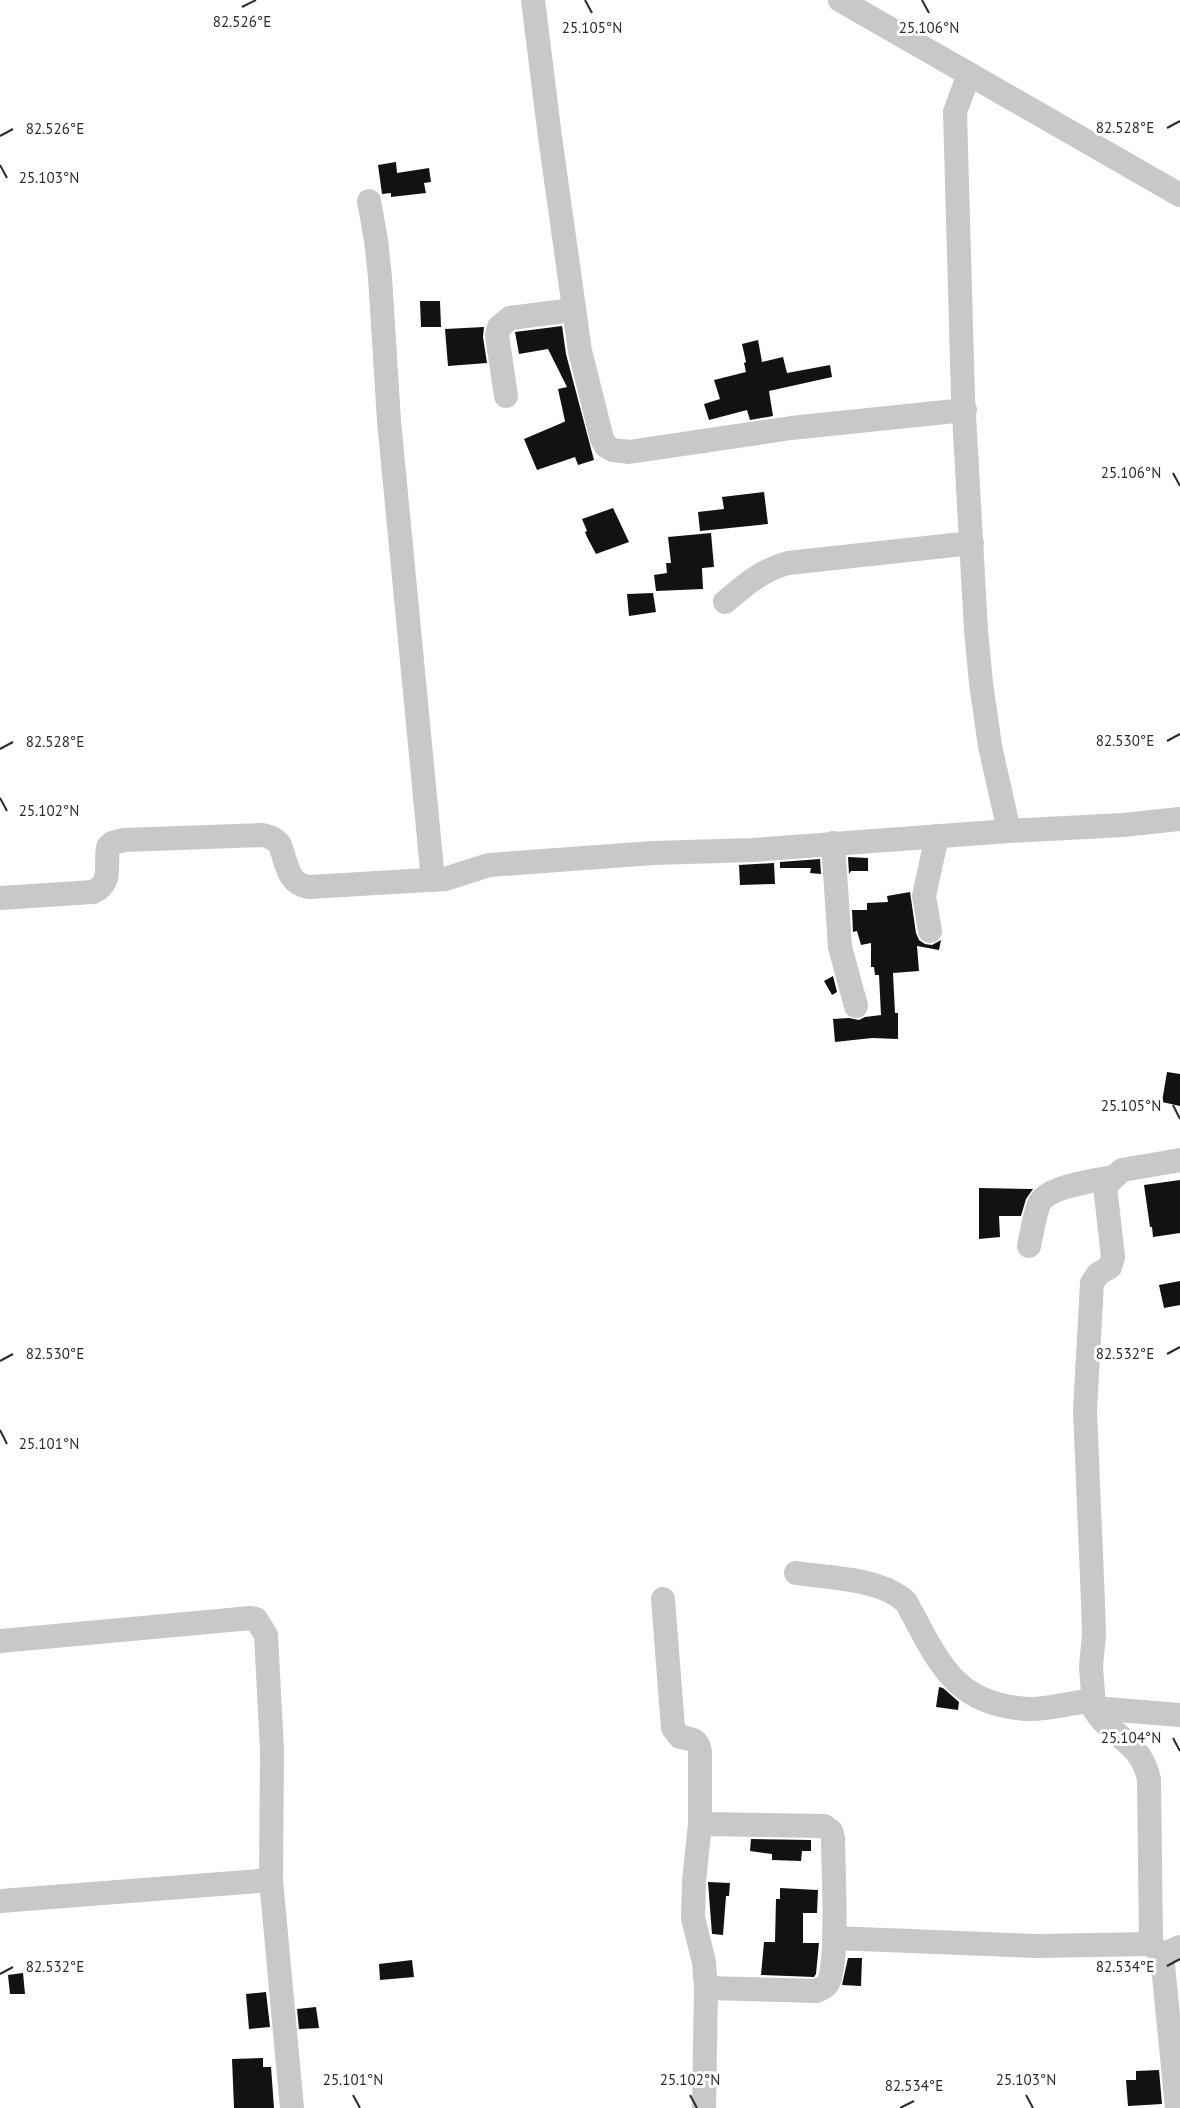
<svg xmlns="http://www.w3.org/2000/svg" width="1180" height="2108" font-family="'PT Sans',sans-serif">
  <rect width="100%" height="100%" fill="#fff"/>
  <g fill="#121212">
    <path d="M396 162 397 173 429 168 431 182 424 183 426 193 391 197V193L382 194 378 165Z"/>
    <path d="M420 301H440L441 327H421Z"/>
    <path d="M562 326 566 354 594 460 578 465 575 457 537 470 524 439 564 422 565 421 558 389 567 387 548 349 519 354 515 332Z"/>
    <path d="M484 327 483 337 487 363 448 366 445 329Z"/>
    <path d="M758 340 762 362 783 357 787 373 830 365 832 377 769 391 773 416 750 420 747 410 709 420 704 404 720 399 714 380 746 372 744 363 746 362 742 344Z"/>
    <path d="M764 492 768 524 700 531 698 512 724 509 722 497Z"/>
    <path d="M613 508 629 542 596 554 587 537 585 532 587 531 582 519Z"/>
    <path d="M711 533 714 567 702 568 703 589 656 591 654 575 667 573 666 563H671L668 537Z"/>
    <path d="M653 593 656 612 629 616 627 594Z"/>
    <path d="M848 857 868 858V871H851L849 874Z"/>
    <path d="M820 859 821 874 810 873 811 868H780V862Z"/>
    <path d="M774 863 775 884 740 885 739 865Z"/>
    <path d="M910 892 916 933 919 940 925 944 932 945 941 940 939 950 917 946 919 971 893 973 895 1013H898V1039L872 1038 835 1042 833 1019 849 1018 859 1020 865 1017 881 1015 879 975H875L874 967H871V943L861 945 857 931 853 932 852 910H867V903L888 902 887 896Z"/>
    <path d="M833 976 837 992 832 995 824 981Z"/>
    <path d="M1167 1072 1180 1074V1106L1162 1102Z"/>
    <path d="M1180 1180V1233L1153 1237 1152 1227H1150L1144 1185Z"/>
    <path d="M979 1188 1033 1189 1026 1199 1021 1216H999L1000 1237 979 1239Z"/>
    <path d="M1180 1281V1305L1164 1308 1159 1285Z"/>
    <path d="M939 1687 943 1688 959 1702 958 1710 936 1707Z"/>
    <path d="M751 1839 811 1840V1851H802L801 1861 772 1860V1854L750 1851Z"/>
    <path d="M708 1882 730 1883 729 1896H726L723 1935 712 1934Z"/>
    <path d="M780 1888 818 1890 817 1913H803V1943H819L816 1974 814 1977 761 1975 764 1942H775L776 1899H780Z"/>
    <path d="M848 1958H862L861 1986 842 1985Z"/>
    <path d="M412 1960 414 1977 380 1980 379 1964Z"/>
    <path d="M23 1973 25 1994H10L8 1975Z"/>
    <path d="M266 1992 270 2027 249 2029 246 1994Z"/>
    <path d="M316 2007 319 2028 299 2029 297 2009Z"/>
    <path d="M263 2058V2067H271L274 2108H234L232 2059Z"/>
    <path d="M1159 2070 1162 2104 1128 2106 1126 2080H1136V2071Z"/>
  </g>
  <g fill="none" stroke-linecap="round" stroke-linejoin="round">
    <g stroke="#c8c8c8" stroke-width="24">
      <path d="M533 0 550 137 580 351 602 439 606 446 613 450 629 452 791 428 965 410"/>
      <path d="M840 0 1180 195"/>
      <path d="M969 74 955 112 963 397 976 630 981 683 990 746 1009 831"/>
      <path d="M369 201 376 240 380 277 389 421 433 880"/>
      <path d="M506 396 497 335 499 327 510 318 573 310"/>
      <path d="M725 602C745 585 762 570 788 563L972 543"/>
      <path d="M833 843 840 947 856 1006"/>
      <path d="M0 898 93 892C113 883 105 865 108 847L112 843 124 840 263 835C270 837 276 839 280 845 287 863 287 884 309 887L445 879 489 865 653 853 753 850 1009 831 1123 825 1180 819"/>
      <path d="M930 931 924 896 937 836"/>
      <path d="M1029 1246C1032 1232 1034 1217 1039 1204 1047 1186 1094 1181 1113 1177"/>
      <path d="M796 1573C829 1578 881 1578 906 1602 938 1660 953 1706 1030 1709 1049 1709 1070 1703 1089 1701L1094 1708 1180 1715"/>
      <path d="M663 1599 673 1728 680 1737C692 1739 698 1739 700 1752V1824L694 1881 693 1918 704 1962 706 1988 704 2108"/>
      <path d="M0 1641 251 1618 256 1619 266 1635 272 1750 271 1880 292 2108"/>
      <path d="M1089 1701C1094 1709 1099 1718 1106 1724 1126 1743 1142 1749 1149 1779L1151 1944"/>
      <path d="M1094 1708 1091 1666 1094 1635 1093 1602 1085 1411 1092 1283 1098 1274 1110 1267 1113 1257 1105 1186 1122 1170 1180 1160"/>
      <path d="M700 1824 824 1826 831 1831 833 1838C833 1866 839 1963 828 1983 825 1988 821 1989 816 1991L706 1988"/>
      <path d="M0 1901 271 1880"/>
      <path d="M834 1938 1036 1946 1151 1944 1162 1955 1180 1947"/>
      <path d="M1162 1955 1177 2108"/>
    </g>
  </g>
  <path fill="none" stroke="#2b2b2b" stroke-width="2" d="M585 0 592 13M922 0 929 13M242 7 256 0M1167 128 1180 121M0 136 13 129M0 165 7 178M1173 473 1180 486M1167 741 1180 734M0 749 13 742M0 798 7 811M1173 1105 1180 1119M1167 1354 1180 1347M0 1361 13 1354M0 1430 7 1444M1173 1738 1180 1751M1167 1966 1180 1959M0 1974 13 1967M353 2095 360 2108M690 2095 697 2108M1026 2095 1033 2108M900 2108 914 2101"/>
  <g font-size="15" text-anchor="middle" fill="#2b2b2b" stroke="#fff" stroke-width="6" stroke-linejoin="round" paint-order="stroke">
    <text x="242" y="27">82.526°E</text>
    <text x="592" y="33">25.105°N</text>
    <text x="929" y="33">25.106°N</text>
    <text x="1125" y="133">82.528°E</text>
    <text x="55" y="134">82.526°E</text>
    <text x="49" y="183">25.103°N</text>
    <text x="1131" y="478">25.106°N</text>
    <text x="1125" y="746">82.530°E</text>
    <text x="55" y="747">82.528°E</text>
    <text x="49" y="816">25.102°N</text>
    <text x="1131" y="1111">25.105°N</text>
    <text x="1125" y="1359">82.532°E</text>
    <text x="55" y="1359">82.530°E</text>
    <text x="49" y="1449">25.101°N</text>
    <text x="1131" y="1743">25.104°N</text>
    <text x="1125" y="1972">82.534°E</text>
    <text x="55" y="1972">82.532°E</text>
    <text x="353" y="2085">25.101°N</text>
    <text x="690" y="2085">25.102°N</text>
    <text x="1026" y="2085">25.103°N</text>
    <text x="914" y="2091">82.534°E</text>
  </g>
</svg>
